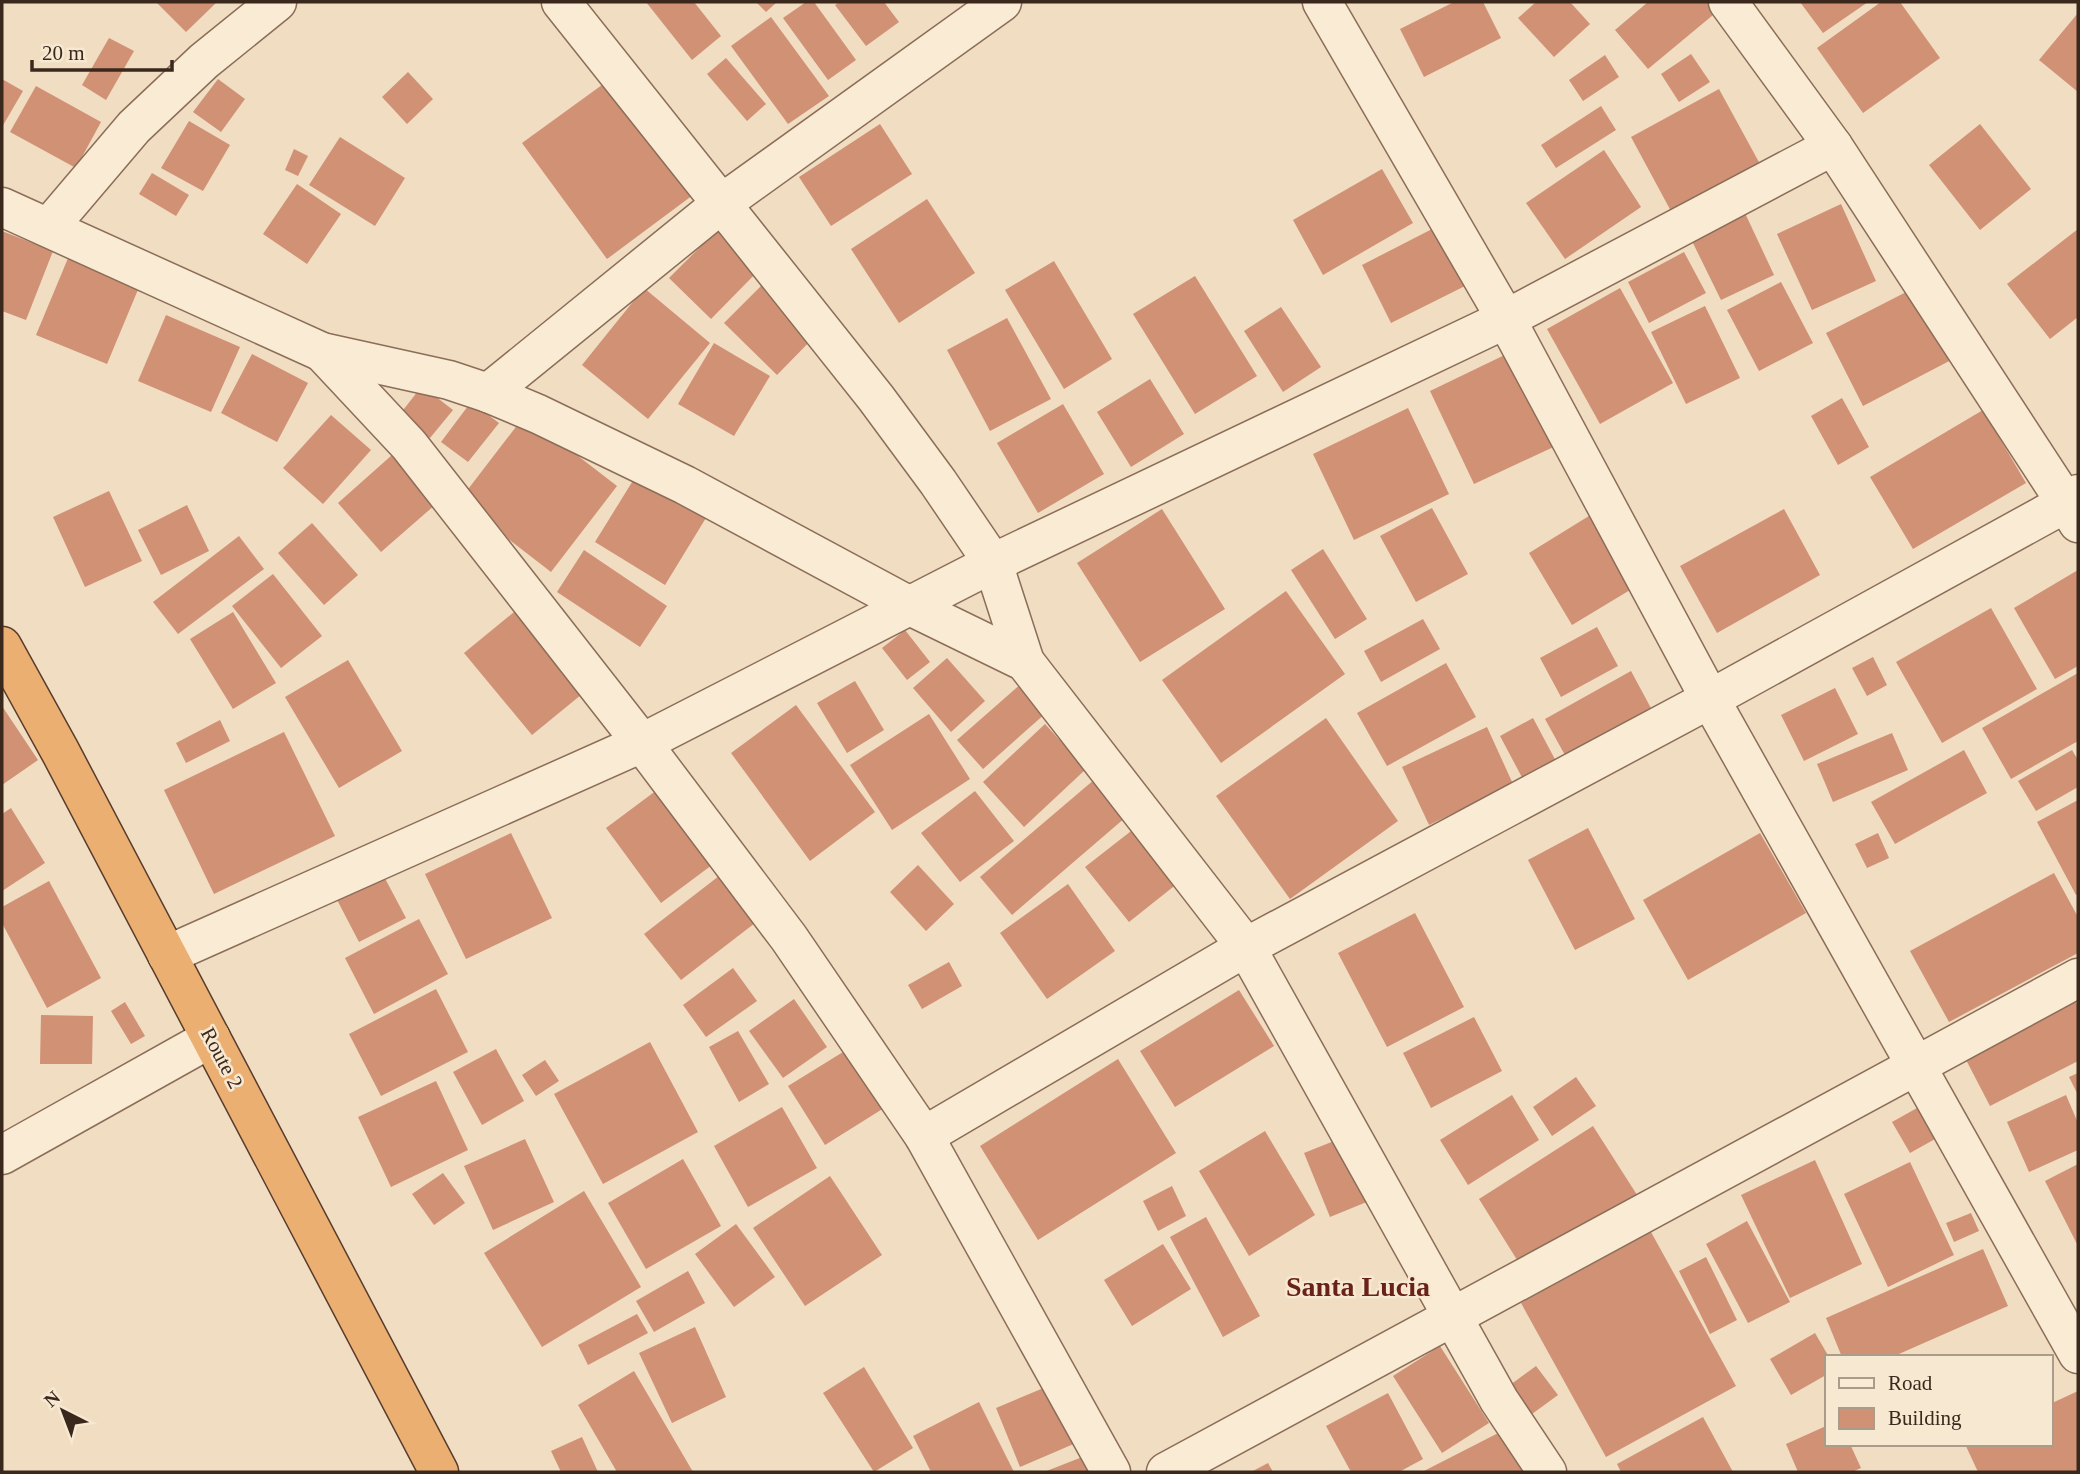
<svg xmlns="http://www.w3.org/2000/svg" width="2080" height="1474" font-family="'Times New Roman',serif">
  <rect width="100%" height="100%" fill="#f0ddc2"/>
  <g fill="#d09175">
    <path d="M156 2H217L186 32Z"/>
    <path d="M646 2H694L721 36 692 60Z"/>
    <path d="M756 2H777L766 12Z"/>
    <path d="M806 2H814L856 60 828 80 783 18Z"/>
    <path d="M840 2H884L899 22 866 46 835 5Z"/>
    <path d="M1454 2H1483L1501 38 1424 77 1400 29Z"/>
    <path d="M1536 2H1570L1590 24 1554 57 1518 18Z"/>
    <path d="M1648 2H1711L1719 10 1648 69 1615 30Z"/>
    <path d="M1800 2H1868L1823 33Z"/>
    <path d="M1881 2H1900L1940 58 1863 113 1817 48Z"/>
    <path d="M2078 13V92L2039 60Z"/>
    <path d="M771 17 829 96 788 124 731 46Z"/>
    <path d="M109 38 134 51 106 100 82 85Z"/>
    <path d="M1691 54 1710 82 1679 102 1661 74Z"/>
    <path d="M1605 55 1619 77 1583 101 1569 80Z"/>
    <path d="M726 58 766 104 747 121 707 74Z"/>
    <path d="M408 72 433 99 407 124 382 97Z"/>
    <path d="M613 77 697 192 607 259 522 143Z"/>
    <path d="M2 79 23 91 2 127Z"/>
    <path d="M218 79 245 99 221 132 193 112Z"/>
    <path d="M36 86 101 122 76 168 10 132Z"/>
    <path d="M1719 89 1760 164 1672 213 1631 137Z"/>
    <path d="M1601 106 1616 130 1556 168 1541 145Z"/>
    <path d="M189 121 230 145 203 191 161 168Z"/>
    <path d="M880 124 912 174 831 226 799 177Z"/>
    <path d="M1980 124 2031 189 1980 230 1929 165Z"/>
    <path d="M340 137 405 178 375 226 309 185Z"/>
    <path d="M294 149 308 156 298 176 285 170Z"/>
    <path d="M1604 150 1641 207 1565 259 1526 203Z"/>
    <path d="M1382 169 1413 223 1323 275 1293 220Z"/>
    <path d="M152 173 189 195 176 216 139 194Z"/>
    <path d="M297 184 341 214 307 264 263 234Z"/>
    <path d="M927 199 975 273 899 323 851 249Z"/>
    <path d="M1841 204 1876 281 1812 310 1777 234Z"/>
    <path d="M1744 211 1774 275 1721 300 1690 237Z"/>
    <path d="M1436 227 1465 286 1391 323 1362 265Z"/>
    <path d="M719 228 760 269 711 319 669 278Z"/>
    <path d="M2078 229V317L2050 339 2007 284Z"/>
    <path d="M2 231 53 251 26 320 2 311Z"/>
    <path d="M71 251 142 280 107 364 36 335Z"/>
    <path d="M1684 252 1706 293 1649 323 1628 282Z"/>
    <path d="M1054 261 1112 359 1064 389 1005 290Z"/>
    <path d="M1195 276 1257 376 1195 414 1133 314Z"/>
    <path d="M767 280 820 331 777 375 724 323Z"/>
    <path d="M1781 282 1813 343 1759 371 1727 310Z"/>
    <path d="M1918 286 1955 358 1863 406 1826 333Z"/>
    <path d="M644 288 710 343 648 419 582 365Z"/>
    <path d="M1620 288 1673 383 1600 424 1547 329Z"/>
    <path d="M1705 306 1740 378 1686 404 1651 332Z"/>
    <path d="M1281 307 1321 367 1283 392 1244 331Z"/>
    <path d="M166 315 240 347 211 412 138 381Z"/>
    <path d="M1007 318 1051 399 990 431 947 350Z"/>
    <path d="M714 343 770 376 734 436 678 404Z"/>
    <path d="M1515 350 1560 444 1474 484 1430 391Z"/>
    <path d="M252 354 308 383 277 442 221 413Z"/>
    <path d="M1150 379 1184 434 1131 467 1097 412Z"/>
    <path d="M422 386 453 410 430 438 400 414Z"/>
    <path d="M1842 398 1869 447 1838 465 1811 416Z"/>
    <path d="M471 402 499 423 468 462 441 442Z"/>
    <path d="M1063 404 1104 474 1038 513 997 443Z"/>
    <path d="M1408 408 1449 494 1354 540 1313 454Z"/>
    <path d="M1983 410 2026 483 1913 549 1870 477Z"/>
    <path d="M331 415 371 450 323 504 283 468Z"/>
    <path d="M525 415 617 486 551 572 459 501Z"/>
    <path d="M392 455 436 504 381 552 338 503Z"/>
    <path d="M642 466 712 508 665 585 595 542Z"/>
    <path d="M109 491 142 561 85 587 53 517Z"/>
    <path d="M187 505 209 551 161 575 138 530Z"/>
    <path d="M1432 508 1468 574 1416 602 1380 536Z"/>
    <path d="M1162 509 1225 609 1140 662 1077 563Z"/>
    <path d="M1784 509 1820 575 1717 633 1680 566Z"/>
    <path d="M1597 511 1640 584 1572 625 1529 553Z"/>
    <path d="M312 523 358 575 324 605 278 553Z"/>
    <path d="M239 536 264 569 178 634 153 602Z"/>
    <path d="M1323 549 1367 619 1335 639 1291 570Z"/>
    <path d="M584 550 667 606 640 647 557 592Z"/>
    <path d="M2078 570V666L2055 679 2014 608Z"/>
    <path d="M273 574 322 636 281 668 232 606Z"/>
    <path d="M1286 591 1345 674 1221 763 1162 680Z"/>
    <path d="M519 608 587 690 532 735 464 653Z"/>
    <path d="M1991 608 2037 689 1942 743 1896 662Z"/>
    <path d="M233 612 276 683 233 709 190 639Z"/>
    <path d="M1423 619 1440 649 1381 682 1364 651Z"/>
    <path d="M1597 627 1618 666 1561 697 1540 658Z"/>
    <path d="M905 630 930 662 907 680 882 648Z"/>
    <path d="M1873 657 1887 685 1867 696 1852 668Z"/>
    <path d="M947 658 985 701 951 732 913 688Z"/>
    <path d="M348 660 402 751 339 788 285 697Z"/>
    <path d="M1446 663 1476 717 1387 766 1357 713Z"/>
    <path d="M1631 671 1652 710 1566 757 1545 719Z"/>
    <path d="M2078 673V741L2011 779 1982 728Z"/>
    <path d="M855 681 884 730 847 753 817 703Z"/>
    <path d="M1022 683 1047 712 983 769 957 740Z"/>
    <path d="M1835 688 1858 734 1804 761 1781 715Z"/>
    <path d="M796 705 875 812 810 861 731 753Z"/>
    <path d="M2 706 38 760 2 785Z"/>
    <path d="M929 714 970 779 892 830 850 765Z"/>
    <path d="M1326 718 1398 821 1290 899 1216 796Z"/>
    <path d="M1533 718 1558 765 1525 783 1500 736Z"/>
    <path d="M220 720 230 741 186 763 176 743Z"/>
    <path d="M1045 724 1086 769 1024 827 983 782Z"/>
    <path d="M1487 727 1513 784 1429 825 1402 767Z"/>
    <path d="M284 732 335 836 214 894 164 790Z"/>
    <path d="M1892 733 1908 770 1833 802 1817 764Z"/>
    <path d="M1964 750 1987 793 1895 844 1871 802Z"/>
    <path d="M2072 750 2078 760V787L2036 811 2018 781Z"/>
    <path d="M1095 779 1126 817 1012 915 980 877Z"/>
    <path d="M665 784 720 859 661 903 606 828Z"/>
    <path d="M975 791 1014 841 960 882 921 833Z"/>
    <path d="M2078 800V894L2076 895 2037 822Z"/>
    <path d="M11 808 45 863 2 891V814Z"/>
    <path d="M1135 828 1178 883 1129 922 1085 867Z"/>
    <path d="M1588 828 1635 919 1575 950 1528 860Z"/>
    <path d="M511 833 552 918 466 959 425 874Z"/>
    <path d="M1760 833 1806 913 1688 980 1643 900Z"/>
    <path d="M1878 833 1889 858 1867 868 1855 844Z"/>
    <path d="M918 865 954 904 926 931 890 892Z"/>
    <path d="M380 869 406 918 359 942 334 894Z"/>
    <path d="M2054 873 2078 917V953L1949 1022 1910 951Z"/>
    <path d="M719 876 755 923 681 980 644 934Z"/>
    <path d="M49 881 101 978 47 1008 2 923V907Z"/>
    <path d="M1068 884 1115 951 1047 999 1000 933Z"/>
    <path d="M1415 913 1464 1007 1387 1047 1338 953Z"/>
    <path d="M419 919 448 974 374 1014 345 958Z"/>
    <path d="M949 962 962 986 922 1009 908 985Z"/>
    <path d="M733 968 757 1001 706 1037 683 1005Z"/>
    <path d="M436 989 468 1052 381 1096 349 1034Z"/>
    <path d="M1239 990 1274 1046 1175 1107 1140 1051Z"/>
    <path d="M794 999 827 1047 783 1078 749 1031Z"/>
    <path d="M2075 999 2078 1007V1061L1990 1106 1964 1056Z"/>
    <path d="M125 1002 145 1036 131 1044 111 1011Z"/>
    <path d="M41 1015 93 1016 92 1064H40Z"/>
    <path d="M1474 1017 1502 1071 1431 1108 1403 1053Z"/>
    <path d="M738 1031 769 1084 739 1102 709 1047Z"/>
    <path d="M650 1042 698 1132 603 1184 554 1094Z"/>
    <path d="M856 1044 892 1103 825 1145 788 1086Z"/>
    <path d="M496 1049 524 1101 482 1125 453 1072Z"/>
    <path d="M1118 1059 1176 1153 1038 1240 980 1146Z"/>
    <path d="M545 1060 559 1081 536 1096 522 1075Z"/>
    <path d="M2078 1073V1095L2069 1077Z"/>
    <path d="M1576 1077 1596 1106 1552 1136 1533 1107Z"/>
    <path d="M436 1081 468 1150 391 1187 358 1117Z"/>
    <path d="M1512 1095 1539 1140 1468 1185 1440 1140Z"/>
    <path d="M2066 1095 2078 1123V1150L2029 1172 2007 1122Z"/>
    <path d="M1926 1103 1944 1134 1910 1153 1892 1122Z"/>
    <path d="M782 1107 817 1168 748 1207 714 1146Z"/>
    <path d="M1593 1126 1639 1198 1524 1271 1479 1199Z"/>
    <path d="M1265 1131 1315 1215 1249 1256 1199 1171Z"/>
    <path d="M1349 1135 1374 1199 1330 1217 1304 1153Z"/>
    <path d="M525 1139 554 1202 493 1230 464 1166Z"/>
    <path d="M683 1159 721 1226 646 1269 608 1203Z"/>
    <path d="M1815 1160 1862 1264 1790 1298 1741 1195Z"/>
    <path d="M1910 1162 1954 1255 1888 1287 1844 1194Z"/>
    <path d="M2078 1164V1246L2045 1181Z"/>
    <path d="M443 1173 465 1203 434 1225 412 1194Z"/>
    <path d="M830 1176 882 1255 805 1306 753 1228Z"/>
    <path d="M1172 1186 1186 1216 1158 1231 1143 1201Z"/>
    <path d="M584 1191 641 1287 542 1347 484 1253Z"/>
    <path d="M1971 1213 1979 1231 1954 1242 1946 1223Z"/>
    <path d="M1206 1217 1260 1316 1223 1337 1170 1237Z"/>
    <path d="M1747 1221 1790 1302 1748 1323 1706 1244Z"/>
    <path d="M736 1224 775 1277 734 1307 695 1254Z"/>
    <path d="M1651 1232 1736 1386 1606 1457 1521 1303Z"/>
    <path d="M1163 1244 1191 1289 1132 1326 1104 1280Z"/>
    <path d="M1983 1249 2008 1306 1892 1357H1842L1826 1318Z"/>
    <path d="M1706 1257 1737 1320 1710 1334 1679 1271Z"/>
    <path d="M688 1271 705 1303 654 1332 636 1301Z"/>
    <path d="M637 1314 648 1333 588 1365 578 1345Z"/>
    <path d="M695 1327 726 1397 672 1423 639 1353Z"/>
    <path d="M1815 1333 1829 1357H1826V1375L1791 1395 1770 1359Z"/>
    <path d="M1440 1346 1489 1423 1442 1453 1393 1376Z"/>
    <path d="M1536 1366 1558 1395 1532 1414 1510 1385Z"/>
    <path d="M864 1367 913 1448 874 1472 823 1393Z"/>
    <path d="M634 1371 693 1472H617L578 1405Z"/>
    <path d="M1058 1382 1083 1440 1020 1467 996 1408Z"/>
    <path d="M2078 1391V1472H1978L1965 1444H2050V1404Z"/>
    <path d="M1388 1393 1423 1459 1399 1472H1351L1326 1426Z"/>
    <path d="M979 1402 1014 1472H931L913 1436Z"/>
    <path d="M1703 1417 1733 1472H1621L1617 1464Z"/>
    <path d="M1512 1426 1536 1472H1422Z"/>
    <path d="M1826 1426V1444H1850L1861 1468 1852 1472H1798L1786 1444Z"/>
    <path d="M582 1437 598 1472H561L551 1451Z"/>
    <path d="M1095 1452 1102 1472H1044Z"/>
    <path d="M1268 1463 1273 1472H1251Z"/>
  </g>
  <g fill="none" stroke-linecap="round" stroke-linejoin="round">
    <defs>
      <g id="minor">
        <path d="M561 2 876 398 938 482 993 563 1025 662"/>
        <path d="M1322 2 1506 319 1710 699 2078 1354"/>
        <path d="M1728 2 1833 146 2066 503 2078 494"/>
        <path d="M49 227 134 127 204 61 277 2"/>
        <path d="M322 352 409 445 642 743 789 938 924 1136 1111 1472"/>
        <path d="M488 393 721 204 1002 2"/>
        <path d="M167 955 642 743 993 563 1506 319 1833 146"/>
        <path d="M924 1136 1246 947"/>
        <path d="M2 1155 211 1038"/>
        <path d="M1166 1472 2078 978"/>
      </g>
      <g id="tertiary">
        <path d="M2 207 322 352 449 380 488 393 538 414 685 485 908 605 1025 662 1246 947 1499 1400 1547 1472"/>
        <path d="M1246 947 1710 699 2066 503 2078 523"/>
      </g>
      <path id="trunk" d="M2 646 60 751 439 1472"/>
    </defs>
    <use href="#minor" stroke="#8b6d58" stroke-width="41"/>
    <use href="#tertiary" stroke="#8b6d58" stroke-width="41"/>
    <use href="#trunk" stroke="#583c2c" stroke-width="41"/>
    <use href="#minor" stroke="#faebd5" stroke-width="38"/>
    <use href="#tertiary" stroke="#faebd5" stroke-width="38"/>
    <use href="#trunk" stroke="#ecaf72" stroke-width="38"/>
  </g>
  <g text-anchor="middle" stroke-width="5" stroke-linejoin="round" paint-order="stroke">
    <g font-size="21" fill="#3a281d" stroke="#f7e8d2">
      <text transform="translate(222 1058) rotate(62)" y="7">Route 2</text>
    </g>
    <g font-size="28" font-weight="bold" fill="#69221a" stroke="#f7e8d2">
      <text x="1358" y="1296">Santa Lucia</text>
    </g>
  </g>
  <rect width="2080" height="1474" fill="none" stroke="#3a281d" stroke-width="7"/>
  <rect x="1825" y="1355" width="228" height="91" fill="#f7e8d2" stroke="#ab9b8a" stroke-width="2"/>
  <rect x="1839" y="1378" width="35" height="10" fill="#faebd5" stroke="#ab9b8a" stroke-width="2"/>
  <text x="1888" y="1390" font-size="21" fill="#3a281d">Road</text>
  <rect x="1839" y="1408" width="35" height="21" fill="#d09175" stroke="#ab9b8a" stroke-width="2"/>
  <text x="1888" y="1425" font-size="21" fill="#3a281d">Building</text>
  <g transform="translate(63 1411) rotate(318)" stroke="#f7e8d2" stroke-width="5" paint-order="stroke">
  <path d="M0-5L12 26L0 18L-12 26Z" fill="#3a281d"/>
  <text y="-10" font-size="19" font-weight="bold" text-anchor="middle" fill="#3a281d">N</text>
  </g>
  <path d="M32 60v10h140v-10" fill="none" stroke="#3a281d" stroke-width="3.5"/>
  <text x="42" y="60" font-size="21" fill="#3a281d" stroke="#f7e8d2" stroke-width="5" paint-order="stroke">20 m</text>
</svg>
